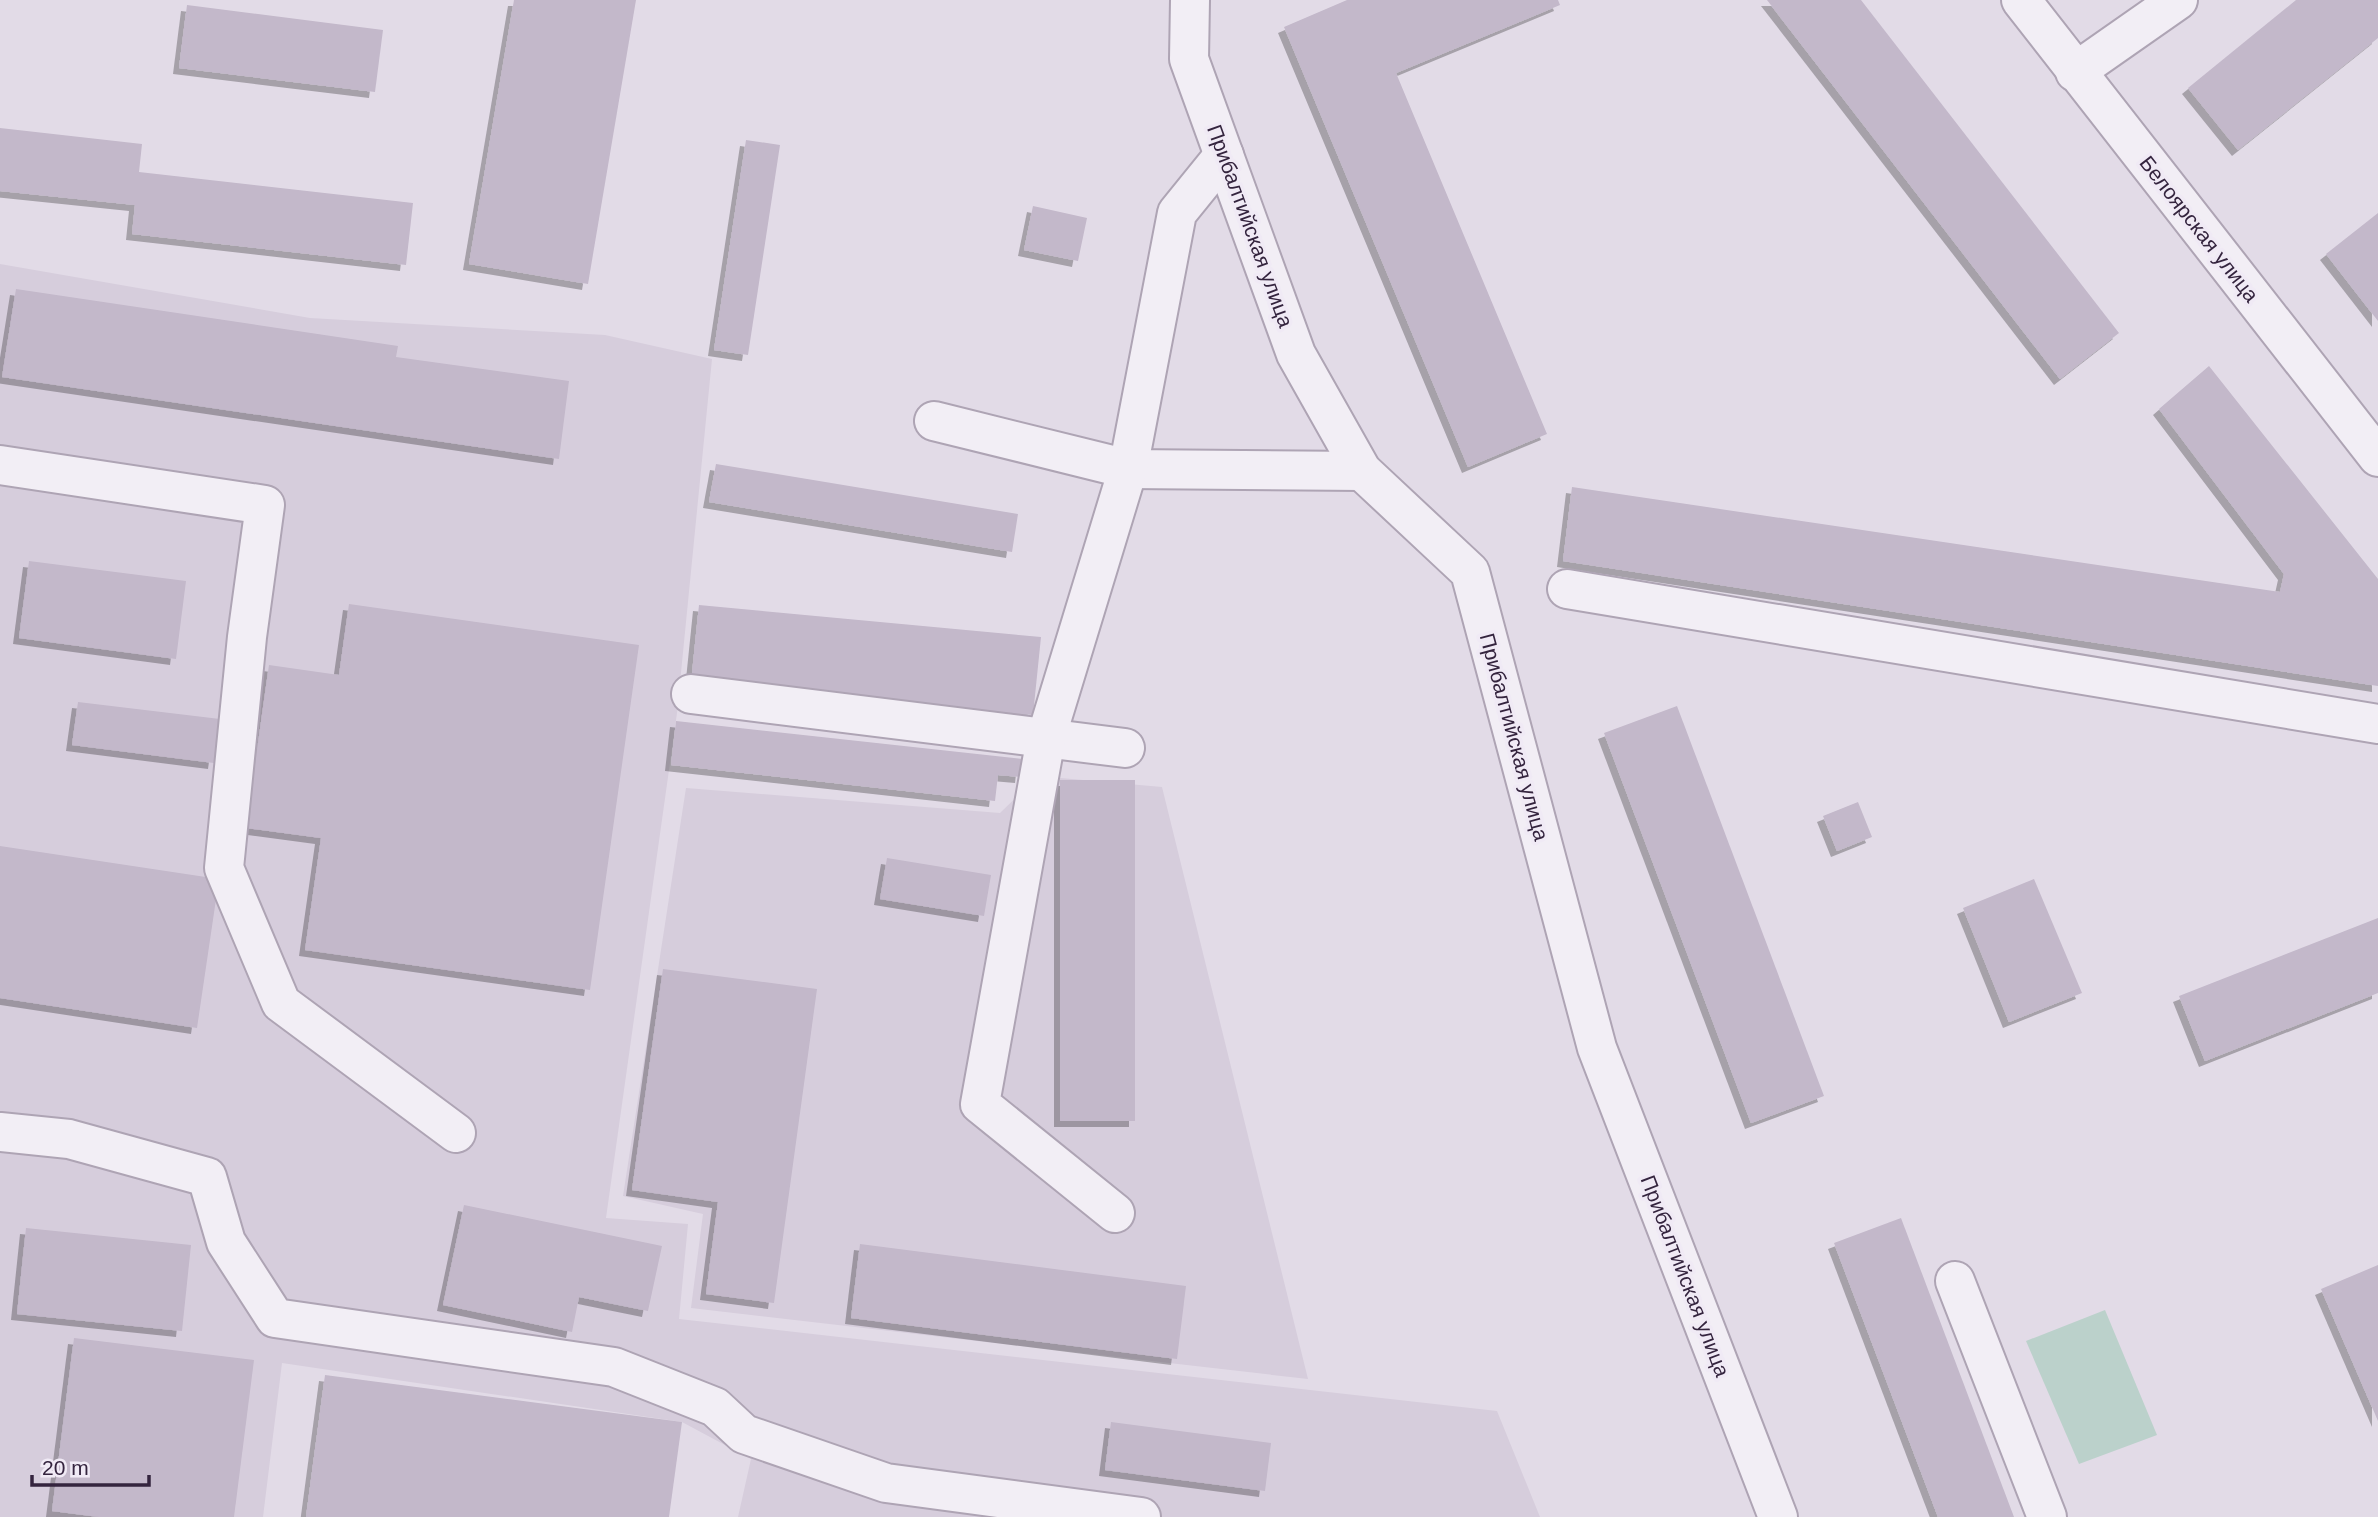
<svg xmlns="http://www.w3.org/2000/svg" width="2378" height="1517" font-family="Arial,sans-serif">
  <defs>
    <filter id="shadow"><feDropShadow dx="-6" dy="6" stdDeviation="0" flood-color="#0004"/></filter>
  </defs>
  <rect width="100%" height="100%" fill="#e2dbe7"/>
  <g fill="#d6cddc">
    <path d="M0 264 310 318 605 335 712 359 677 713 606 1218 688 1224 679 1319 1497 1411 1540 1517H738L751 1459 682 1422 282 1363 263 1517H0Z"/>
    <path d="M1038 776 1162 787 1308 1379 691 1308 703 1214 623 1196 686 788 1000 813Z"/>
  </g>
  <path fill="#bbd1cb" d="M2105 1310 2157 1435 2079 1464 2026 1341Z"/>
  <g fill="#c3b8ca" filter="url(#shadow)">
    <path d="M514 0H636L588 284 469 264Z"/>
    <path d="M1347 0H1558L1560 5 1396 73 1547 434 1468 467 1284 27Z"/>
    <path d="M1767 0H1861L2119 333 2060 379Z"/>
    <path d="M2296 0H2378V38L2238 150 2188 88Z"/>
    <path d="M187 5 383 30 375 92 179 68Z"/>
    <path d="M0 128 142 144 139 172 413 203 406 265 132 234 135 205 0 191Z"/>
    <path d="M746 140 780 145 748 355 714 350Z"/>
    <path d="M1033 206 1087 218 1078 261 1024 250Z"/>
    <path d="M2378 213V321L2326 254Z"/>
    <path d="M16 289 398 346 396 357 569 381 559 459 2 377Z"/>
    <path d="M2209 366 2378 579V686L1563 561 1572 487 2280 592 2284 574 2159 409Z"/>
    <path d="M716 464 1018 514 1012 552 709 502Z"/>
    <path d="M29 561 186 581 176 659 19 638Z"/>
    <path d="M349 604 639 645 590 990 305 950 321 838 246 828 269 665 339 675Z"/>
    <path d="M699 605 1041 637 1033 715 691 683Z"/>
    <path d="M78 702 220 719 214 763 72 745Z"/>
    <path d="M1677 706 1824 1096 1751 1123 1604 733Z"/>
    <path d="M676 721 1023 759 1021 777 998 775 995 801 671 765Z"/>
    <rect x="1060" y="780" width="75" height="341"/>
    <path d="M1858 802 1872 837 1837 851 1823 816Z"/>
    <path d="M0 846 219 879 197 1028 0 998Z"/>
    <path d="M887 858 991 875 984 916 880 899Z"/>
    <path d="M2034 879 2082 993 2009 1022 1963 908Z"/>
    <path d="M2378 918V993L2205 1061 2179 996Z"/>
    <path d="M663 969 817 989 774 1303 706 1294 718 1202 632 1190Z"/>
    <path d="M464 1205 662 1246 648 1311 579 1297 572 1332 443 1305Z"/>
    <path d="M1901 1218 2014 1517H1938L1834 1243Z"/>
    <path d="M26 1228 191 1245 182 1331 17 1314Z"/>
    <path d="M860 1244 1186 1286 1177 1359 851 1318Z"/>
    <path d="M2378 1265V1421L2321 1289Z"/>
    <path d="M74 1338 254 1360 234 1517H99L52 1511Z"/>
    <path d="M325 1375 682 1422 669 1517H306Z"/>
    <path d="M1111 1422 1271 1443 1265 1491 1105 1470Z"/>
  </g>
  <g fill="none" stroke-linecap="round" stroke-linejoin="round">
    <defs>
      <g id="minor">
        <path d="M1190 0 1189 59 1296 354 1362 471 1470 572 1597 1048 1778 1517"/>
        <path d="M2021 0 2378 457"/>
        <path d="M2075 72 2178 0"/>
        <path d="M934 421 1128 469 1362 471"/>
        <path d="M0 465 265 505 247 637 224 868 281 1003 456 1133"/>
        <path d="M1567 589 2378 724"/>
        <path d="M691 694 1125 748"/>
        <path d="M0 1132 69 1139 207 1177 226 1242 275 1318 614 1367 715 1407 744 1434 886 1483 1141 1517"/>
        <path d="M1115 1213 980 1104 1046 738 1128 469 1177 213 1224 155"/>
        <path d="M1955 1281 2047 1517"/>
      </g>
    </defs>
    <use href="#minor" stroke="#aea4b4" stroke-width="42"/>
    <use href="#minor" stroke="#f2eef5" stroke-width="38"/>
  </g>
  <g text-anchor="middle" stroke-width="7" stroke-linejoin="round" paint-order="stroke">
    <g font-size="21" fill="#34243e" stroke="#f0eaf5">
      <text transform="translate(1250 226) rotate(70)" y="7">Прибалтийская улица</text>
      <text transform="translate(2199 229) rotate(52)" y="7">Белоярская улица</text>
      <text transform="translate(1514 737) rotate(75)" y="7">Прибалтийская улица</text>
      <text transform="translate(1685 1276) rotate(69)" y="7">Прибалтийская улица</text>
    </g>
  </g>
  <path d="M32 1475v10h117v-10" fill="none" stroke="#34243e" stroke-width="3.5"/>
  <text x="42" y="1475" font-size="21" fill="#34243e" stroke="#f0eaf5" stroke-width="5" paint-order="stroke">20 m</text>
</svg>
